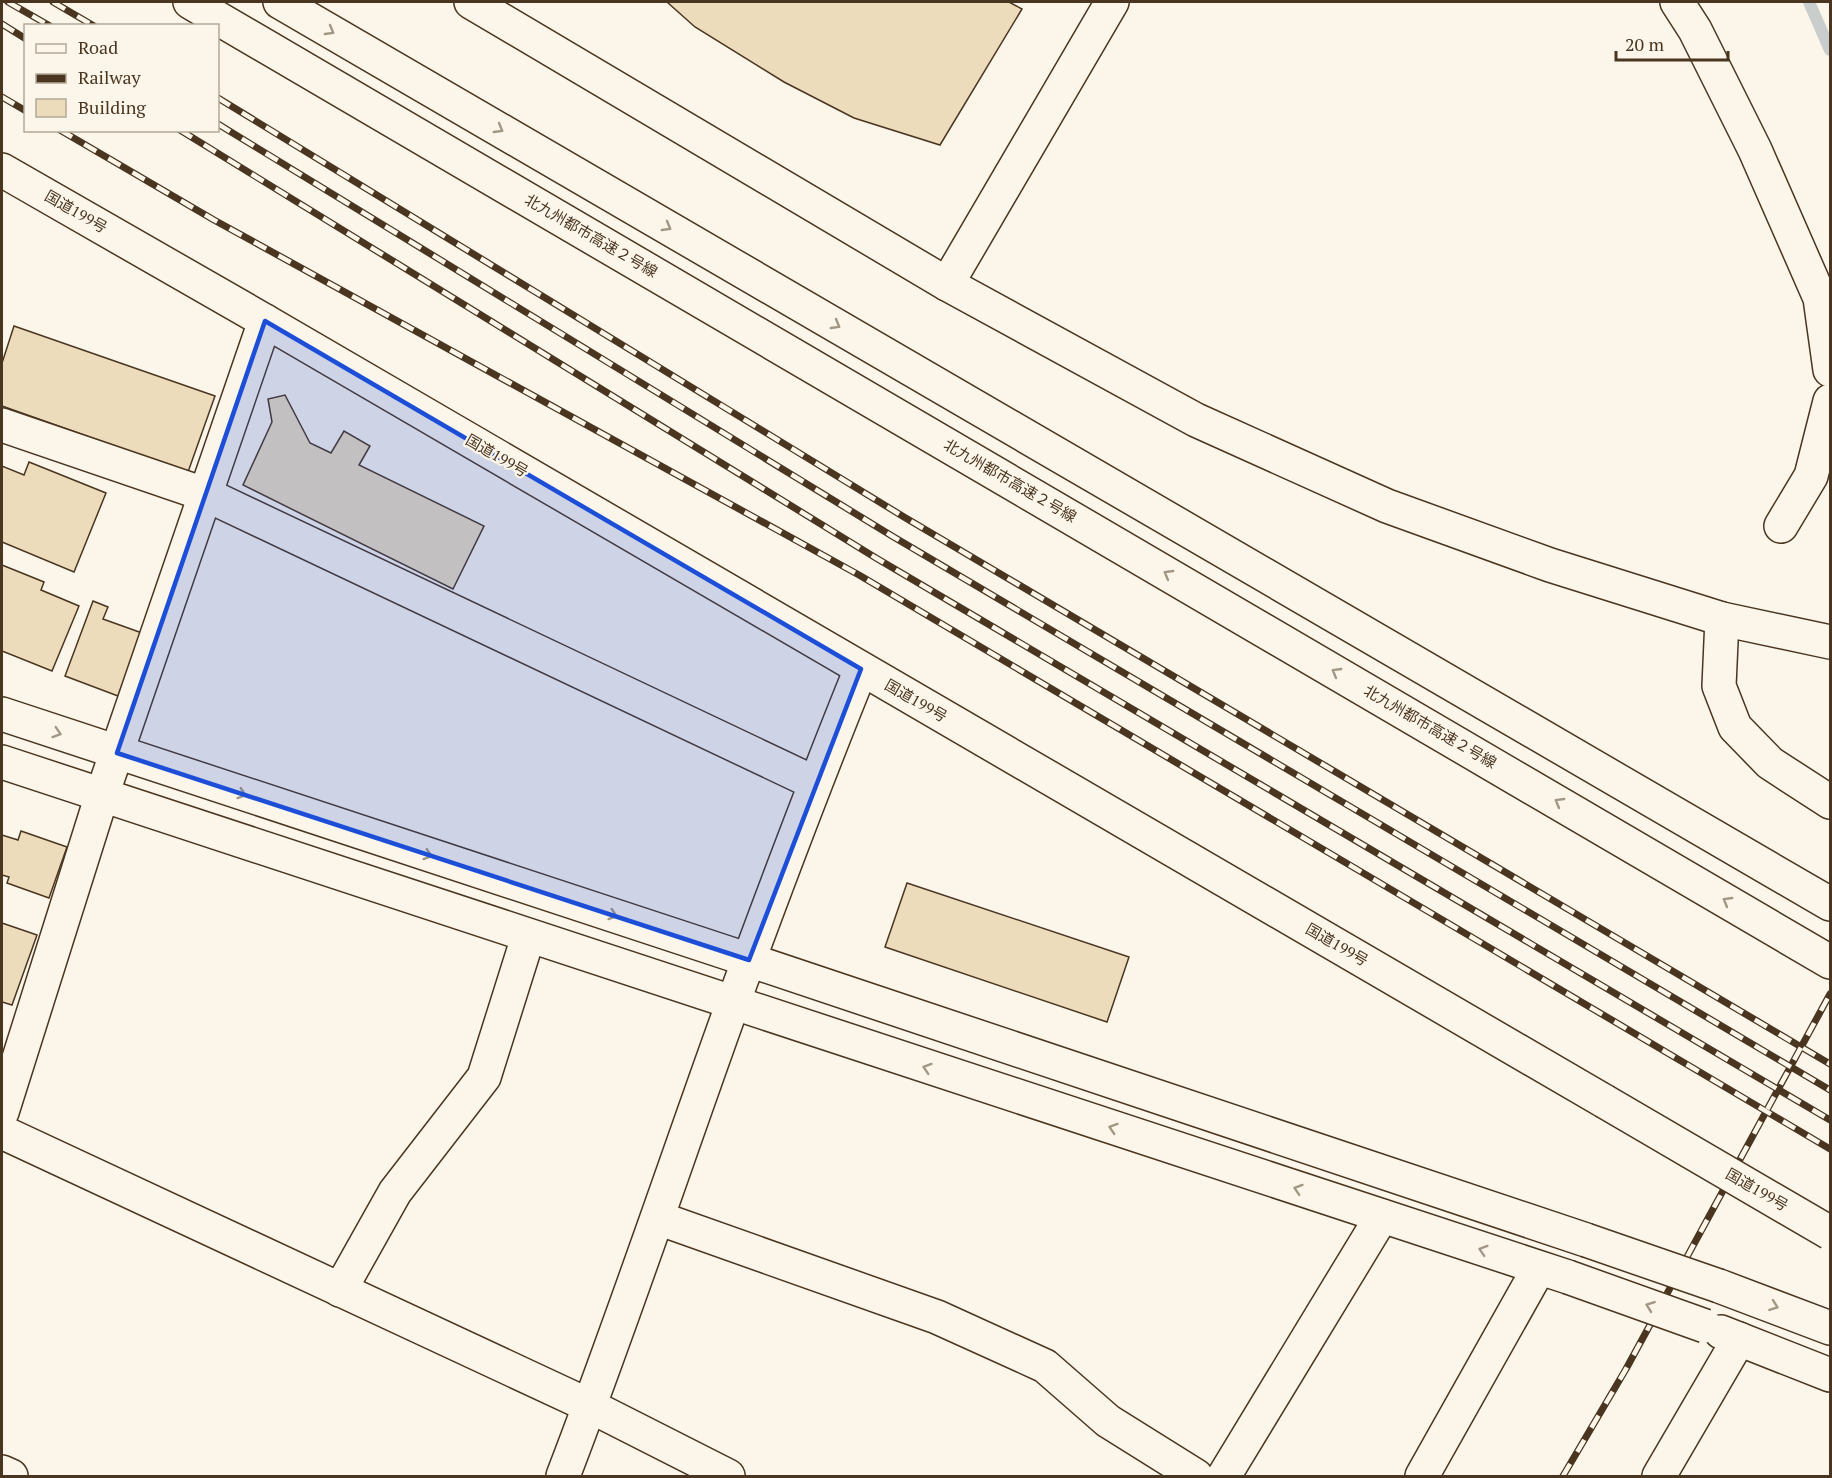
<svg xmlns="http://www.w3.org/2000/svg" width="1832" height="1478" font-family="'PT Serif','Noto Sans JP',serif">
  <rect width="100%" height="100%" fill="#fbf6e9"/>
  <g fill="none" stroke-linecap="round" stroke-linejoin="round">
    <path stroke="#c9cecd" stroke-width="12" d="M1809 2 1830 50"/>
  </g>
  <g fill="#ecdcbc" stroke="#4a3520" stroke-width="1.5">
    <path d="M667 2H1009L1022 9 940 145 854 118 784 82 695 27Z"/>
    <path d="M14 326 215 396 188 472 2 406V363Z"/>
    <path d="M285 395 310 443 331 453 344 431 370 446 359 465 484 526 453 589 243 485 272 422 268 399Z"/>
    <path d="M29 462 106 493 74 572 2 542V466L24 475Z"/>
    <path d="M2 565 44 582 41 590 79 606 52 671 2 651Z"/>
    <path d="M93 601 108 607 103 619 142 633 118 696 65 676Z"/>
    <path d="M21 831 67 847 49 898 7 883 9 877 2 875V835L18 840Z"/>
    <path d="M907 883 1129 957 1107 1022 885 947Z"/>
    <path d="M2 923 37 935 12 1005 2 1002Z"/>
  </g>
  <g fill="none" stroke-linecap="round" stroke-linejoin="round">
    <defs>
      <g id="minor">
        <path d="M471 2 947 284 1196 420 1387 506 1550 565 1722 619 1830 642"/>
        <path d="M1677 2 1695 30 1755 150 1820 298 1830 370"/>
        <path d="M947 284 1112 2"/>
        <path d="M2 425 207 495 815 783"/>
        <path d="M1781 526 1811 476 1830 401"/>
        <path d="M1722 619 1719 686 1735 727 1770 763 1830 802"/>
        <path d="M2 714 749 960 1586 1240"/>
        <path d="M2 762 1568 1277"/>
        <path d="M2 1112 102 795 265 321"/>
        <path d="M2 1132 590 1406 728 1476"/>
        <path d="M658 1218 937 1317 1045 1366 1108 1421 1196 1476"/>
        <path d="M1719 1286 1830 1328"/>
        <path d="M340 1290 395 1192 484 1077 528 937"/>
        <path d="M1721 1332 1830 1375"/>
        <path d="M2 1472 11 1476"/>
        <path d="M563 1476C623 1320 676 1161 733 1003 774 891 816 780 861 669"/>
        <path d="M1224 1476 1382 1216"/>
        <path d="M1422 1476 1539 1268"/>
        <path d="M1659 1476 1739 1339"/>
      </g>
      <g id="highway">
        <path d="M190 2 1830 962"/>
        <path d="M280 2 1830 904"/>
        <path d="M2 170 265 321 1604 1101"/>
      </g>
    </defs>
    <use href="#minor" stroke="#4a3520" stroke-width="36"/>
    <use href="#highway" stroke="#4a3520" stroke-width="36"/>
    <use href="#minor" stroke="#fbf6e9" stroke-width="33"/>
    <use href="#highway" stroke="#fbf6e9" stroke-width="33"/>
    <defs>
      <g id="rail">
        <path d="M8 2 50 26"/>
        <path d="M53 2 94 26"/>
        <path d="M2 24 26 39"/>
        <path d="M2 97 26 111"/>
        <path d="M218 98 904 517 1830 1064"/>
        <path d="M218 124 892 536 1830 1090"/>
        <path d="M60 130 214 220 859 575 1830 1149"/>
        <path d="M180 130 876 558 1830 1120"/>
        <path d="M1563 1476 1626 1369 1830 994"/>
      </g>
    </defs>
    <use href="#rail" stroke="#4a3520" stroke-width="7"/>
    <use href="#rail" stroke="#fbf6e9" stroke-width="4.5" stroke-dasharray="14" stroke-linecap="butt"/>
    <defs>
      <g id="minor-bridge">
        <path d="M1586 1240 1719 1286"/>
        <path d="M1568 1277 1705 1326"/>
      </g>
      <path id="highway-bridge" d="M1604 1101 1830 1233"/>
    </defs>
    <use href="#minor-bridge" stroke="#4a3520" stroke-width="36" stroke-linecap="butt"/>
    <use href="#highway-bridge" stroke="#4a3520" stroke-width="36" stroke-linecap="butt"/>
    <use href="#minor-bridge" stroke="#fbf6e9" stroke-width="33"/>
    <use href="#highway-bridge" stroke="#fbf6e9" stroke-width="33"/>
  </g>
  <defs><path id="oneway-chevron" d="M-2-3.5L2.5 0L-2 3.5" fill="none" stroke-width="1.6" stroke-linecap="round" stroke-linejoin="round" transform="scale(1.5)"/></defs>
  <g stroke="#a29684">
    <use href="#oneway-chevron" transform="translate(330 31) rotate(30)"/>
    <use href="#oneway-chevron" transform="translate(499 129) rotate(30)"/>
    <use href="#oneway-chevron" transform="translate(667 227) rotate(30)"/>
    <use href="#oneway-chevron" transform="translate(836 325) rotate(30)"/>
    <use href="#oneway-chevron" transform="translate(1168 574) rotate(-150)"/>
    <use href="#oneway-chevron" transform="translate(1336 672) rotate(-150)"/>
    <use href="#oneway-chevron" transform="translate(57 733) rotate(18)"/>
    <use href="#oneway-chevron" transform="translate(242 794) rotate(18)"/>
    <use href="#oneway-chevron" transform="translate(1559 802) rotate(-150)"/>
    <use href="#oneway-chevron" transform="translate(428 855) rotate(18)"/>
    <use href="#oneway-chevron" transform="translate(1727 901) rotate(-150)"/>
    <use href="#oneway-chevron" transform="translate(613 915) rotate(18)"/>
    <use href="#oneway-chevron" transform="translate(927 1068) rotate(-162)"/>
    <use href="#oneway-chevron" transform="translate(1113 1128) rotate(-162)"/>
    <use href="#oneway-chevron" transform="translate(1298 1189) rotate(-162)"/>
    <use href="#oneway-chevron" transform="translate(1483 1250) rotate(-162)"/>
    <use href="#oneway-chevron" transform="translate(1650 1306) rotate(-160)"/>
    <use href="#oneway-chevron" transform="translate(1774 1306) rotate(20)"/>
  </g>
  <path fill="#1d4ed8" fill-opacity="0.2" stroke="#1d4ed8" stroke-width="4.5" stroke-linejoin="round" d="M265 321 861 669 749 960 117 753Z"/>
  <g text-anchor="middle" stroke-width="4.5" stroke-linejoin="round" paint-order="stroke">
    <g font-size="15" fill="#4a3520" stroke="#fbf6e9">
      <text transform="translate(76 212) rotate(30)" y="5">国道199号</text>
      <text transform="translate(591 236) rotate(30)" y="5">北九州都市高速２号線</text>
      <text transform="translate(497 456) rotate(30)" y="5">国道199号</text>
      <text transform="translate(1010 481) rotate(30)" y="5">北九州都市高速２号線</text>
      <text transform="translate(916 701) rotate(30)" y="5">国道199号</text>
      <text transform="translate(1430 727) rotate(30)" y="5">北九州都市高速２号線</text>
      <text transform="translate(1337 945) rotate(30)" y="5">国道199号</text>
      <text transform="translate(1757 1190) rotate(30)" y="5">国道199号</text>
    </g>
  </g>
  <rect width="1832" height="1478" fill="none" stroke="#4a3520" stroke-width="6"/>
  <rect x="24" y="24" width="195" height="108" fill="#fbf6e9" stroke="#b4a999" stroke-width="1.5"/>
  <rect x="36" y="44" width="30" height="9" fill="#fbf6e9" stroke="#b4a999" stroke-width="1.5"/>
  <text x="78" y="54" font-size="18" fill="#4a3520">Road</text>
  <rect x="36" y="74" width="30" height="9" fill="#4a3520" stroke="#b4a999" stroke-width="1.5"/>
  <text x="78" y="84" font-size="18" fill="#4a3520">Railway</text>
  <rect x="36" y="99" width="30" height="18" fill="#ecdcbc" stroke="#b4a999" stroke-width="1.5"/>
  <text x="78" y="114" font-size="18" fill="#4a3520">Building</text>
  <path d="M1616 51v9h112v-9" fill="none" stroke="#4a3520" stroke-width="3"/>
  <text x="1625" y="51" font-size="18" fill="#4a3520" stroke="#fbf6e9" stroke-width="4.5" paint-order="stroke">20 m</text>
</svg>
